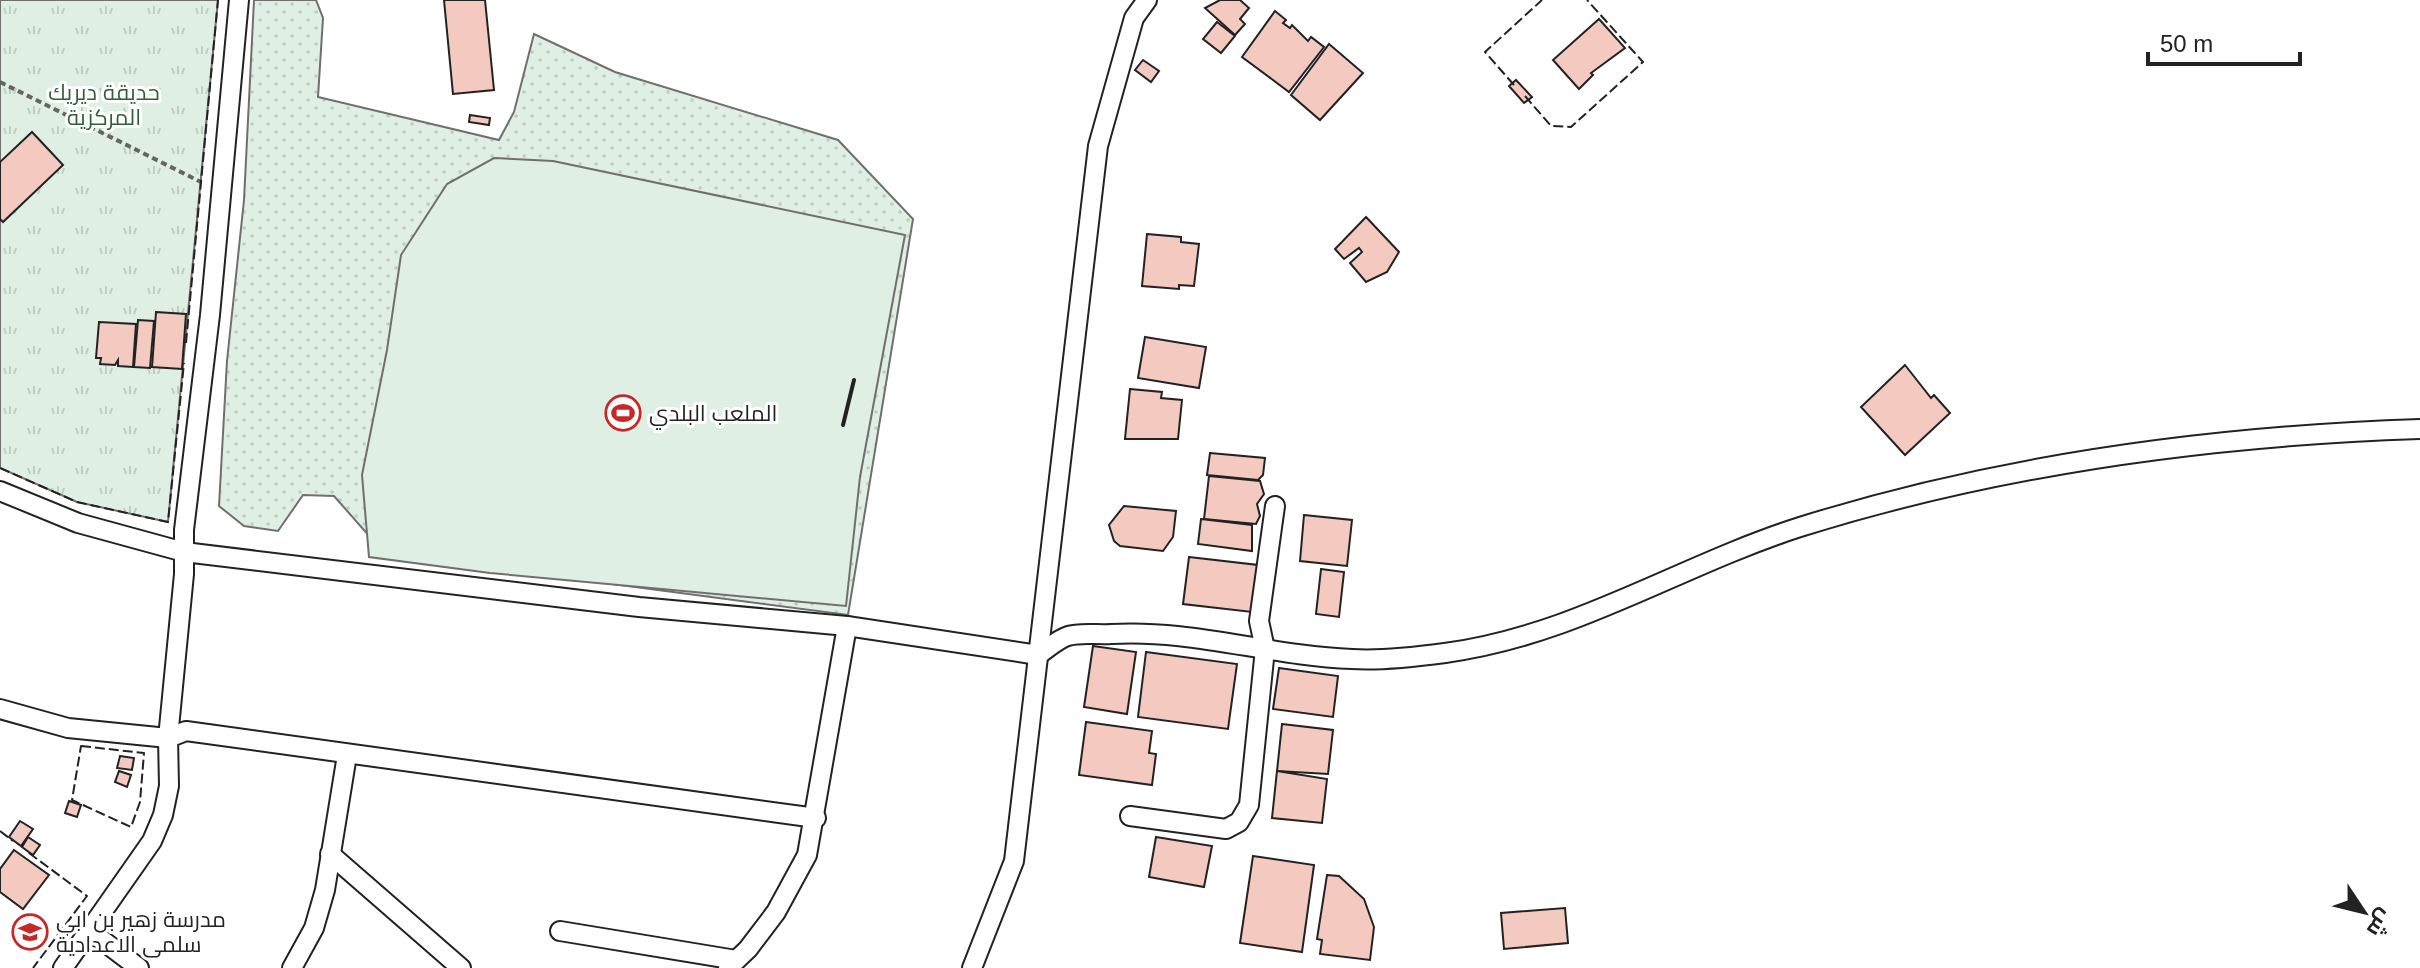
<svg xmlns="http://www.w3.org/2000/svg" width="2420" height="968" font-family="Arial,Cairo,sans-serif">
  <defs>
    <pattern id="grass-dots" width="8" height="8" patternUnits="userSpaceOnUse" patternTransform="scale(2)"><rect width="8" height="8" fill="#e0efe3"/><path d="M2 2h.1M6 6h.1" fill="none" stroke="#c0cdc2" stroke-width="1.8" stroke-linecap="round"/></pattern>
    <pattern id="park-tufts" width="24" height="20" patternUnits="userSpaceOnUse" patternTransform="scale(2)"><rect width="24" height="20" fill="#e0efe3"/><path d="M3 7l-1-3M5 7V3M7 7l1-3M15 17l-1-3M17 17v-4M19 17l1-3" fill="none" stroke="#c0cdc2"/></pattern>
  </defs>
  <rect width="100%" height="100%" fill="#fff"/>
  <path fill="url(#grass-dots)" stroke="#6f6f6f" stroke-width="2" d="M254 0H316L323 18 318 97 499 140 514 112 534 34 615 72 838 140 913 219 848 615 385 554 334 496 303 495 278 531 244 526 219 506 227 361 244 200Z"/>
  <path fill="url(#park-tufts)" stroke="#6f6f6f" stroke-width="2" d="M0 0H218L168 522 77 502 0 468Z"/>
  <path fill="#e0efe3" stroke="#6f6f6f" stroke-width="2" d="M494 158 553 161 905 235 860 477 846 606 490 573 369 557 362 475 387 350 401 255 447 184Z"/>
  <g fill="#f3c9c0" stroke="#222" stroke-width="2">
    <path d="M444 0H485L494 90 453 94Z"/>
    <path d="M1220 0H1240L1249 8 1240 19 1245 24 1235 35 1205 8Z"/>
    <path d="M1275 11 1286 20 1283 23 1290 28 1292 25 1308 41 1311 37 1324 47 1289 92 1242 57Z"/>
    <path d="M1599 19 1625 48 1591 73 1593 75 1579 89 1553 60Z"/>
    <path d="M1217 22 1235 36 1221 53 1203 39Z"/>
    <path d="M1329 44 1363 73 1320 120 1291 95Z"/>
    <path d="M1143 60 1159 71 1151 82 1135 70Z"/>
    <path d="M1516 80 1532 97 1524 103 1509 86Z"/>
    <path d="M470 115 490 118 489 125 469 122Z"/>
    <path d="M32 132 63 165 3 222 0 219V162Z"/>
    <path d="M1366 217 1399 252 1387 272 1366 282 1350 263 1362 252 1359 248 1344 259 1335 249Z"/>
    <path d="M1147 234 1181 237V242L1199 244 1194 286 1179 285V289L1142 286Z"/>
    <path d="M156 312 186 314 182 369 152 367Z"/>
    <path d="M138 320 154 321 150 368 134 367Z"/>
    <path d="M99 322 136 324 133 367 118 366V360L115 365 100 364 101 358H96Z"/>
    <path d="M1145 337 1206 347 1199 388 1138 378Z"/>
    <path d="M1905 365 1931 398 1934 395 1950 413 1905 455 1861 407Z"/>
    <path d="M1130 389 1162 392 1161 398 1182 400 1178 439H1125Z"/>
    <path d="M1210 453 1265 458 1263 475 1258 480 1207 475Z"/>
    <path d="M1209 476 1260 481 1264 494 1257 504 1260 516 1256 524 1204 519Z"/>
    <path d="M1124 506 1176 511 1173 537 1163 551 1120 546 1114 541 1109 525Z"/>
    <path d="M1304 515 1352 520 1347 566 1300 561Z"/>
    <path d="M1201 519 1252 525V551L1198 544Z"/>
    <path d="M1189 557 1258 565 1252 612 1183 604Z"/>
    <path d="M1321 569 1344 572 1339 617 1316 614Z"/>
    <path d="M1093 646 1136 652 1127 714 1084 707Z"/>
    <path d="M1146 652 1237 664 1228 729 1138 717Z"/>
    <path d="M1279 668 1338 676 1333 717 1273 709Z"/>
    <path d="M1086 722 1152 731 1149 753 1156 754 1152 785 1079 775Z"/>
    <path d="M1282 724 1333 730 1328 774 1277 771Z"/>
    <path d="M120 756 134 758 132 770 117 768Z"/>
    <path d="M119 771 131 775 127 787 115 782Z"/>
    <path d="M1277 771 1327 779 1322 823 1272 818Z"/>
    <path d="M69 801 81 805 77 817 65 813Z"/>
    <path d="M20 821 33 829 21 846 9 837Z"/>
    <path d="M28 837 40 845 33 855 22 847Z"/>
    <path d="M1156 837 1212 846 1204 887 1149 877Z"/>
    <path d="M14 850 49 875 23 909 0 892V869Z"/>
    <path d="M1253 856 1314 865 1302 952 1240 943Z"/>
    <path d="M1327 875 1339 876 1364 899 1374 927 1370 960 1320 954 1322 940 1317 939Z"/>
    <path d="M1565 908 1568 943 1504 949 1501 913Z"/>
  </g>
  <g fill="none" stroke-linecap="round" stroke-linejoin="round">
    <defs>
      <g id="minor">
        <path d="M0 491 78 523 184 552 639 607 847 626 1038 655C1047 649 1058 639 1068 636 1080 632 1098 635 1111 634 1192 629 1270 656 1352 659 1381 661 1415 657 1445 653 1576 635 1676 567 1800 527 2001 464 2211 436 2420 429"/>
        <path d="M0 709 68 728 168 738 186 731 816 818"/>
        <path d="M1130 816 1226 829 1239 822 1249 805 1265 649 1259 621 1275 506"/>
        <path d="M330 854 461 968"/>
        <path d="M90 931 139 968"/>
        <path d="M560 931 736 960"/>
        <path d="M63 968 152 841 163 815 169 786 168 738 184 574V530L210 315 239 0"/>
        <path d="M292 968 314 928 325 890 347 755"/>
        <path d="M728 968 748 949 776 912 807 855 847 626"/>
        <path d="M972 968 1014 861 1098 146 1134 18 1147 0"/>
      </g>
    </defs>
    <use href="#minor" stroke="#222" stroke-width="22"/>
    <path stroke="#646464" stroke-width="4" stroke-dasharray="6 4" stroke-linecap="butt" d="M0 82 201 182"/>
    <use href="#minor" stroke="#fff" stroke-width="18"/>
    <g stroke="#222" stroke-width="2" stroke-dasharray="10 4" stroke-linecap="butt">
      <path d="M1514 85 1485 52 1542 0"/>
      <path d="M1525 96 1551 126 1571 127 1643 62 1587 0"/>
      <path d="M186 343 218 0"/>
      <path d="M0 468 77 502 168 522 184 363"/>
      <path d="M81 746 144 753 140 802 131 827 72 800Z"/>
      <path d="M0 831 13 841"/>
      <path d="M29 853 87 896 33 968"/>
    </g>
    <path stroke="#222" stroke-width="4" d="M843 425 854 380"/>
  </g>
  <defs>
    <symbol id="stadium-ring" viewBox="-11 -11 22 22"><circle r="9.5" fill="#fff" stroke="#c62828" stroke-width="1.5"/><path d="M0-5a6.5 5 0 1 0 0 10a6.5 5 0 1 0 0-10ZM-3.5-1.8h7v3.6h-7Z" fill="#c62828"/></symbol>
    <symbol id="school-ring" viewBox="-11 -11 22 22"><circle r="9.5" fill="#fff" stroke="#c62828" stroke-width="1.5"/><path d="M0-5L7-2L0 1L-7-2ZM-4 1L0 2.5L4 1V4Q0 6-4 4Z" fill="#c62828"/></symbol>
  </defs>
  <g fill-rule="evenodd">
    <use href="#stadium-ring" x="603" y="393" width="40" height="40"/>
    <use href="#school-ring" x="10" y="912" width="40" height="40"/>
  </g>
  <g text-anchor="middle" stroke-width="6" stroke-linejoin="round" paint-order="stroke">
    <g font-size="22" fill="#2f5e38" stroke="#fff">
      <text x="104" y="100">حديقة ديريك<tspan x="104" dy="25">المركزية</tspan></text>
    </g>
    <g font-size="22" fill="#222" stroke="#fff" text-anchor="start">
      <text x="649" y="421">الملعب البلدي</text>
      <text x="56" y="927">مدرسة زهير بن ابي<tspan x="56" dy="25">سلمى الاعدادية</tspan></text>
    </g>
  </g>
  <g transform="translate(2364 912) rotate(125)" stroke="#ffffff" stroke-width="6" paint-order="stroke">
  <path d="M0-6L14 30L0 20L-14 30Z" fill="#222222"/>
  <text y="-12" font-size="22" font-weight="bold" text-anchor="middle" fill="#222222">ش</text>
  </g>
  <path d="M2148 52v12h152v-12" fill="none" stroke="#222222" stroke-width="4"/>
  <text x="2160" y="52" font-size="24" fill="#222222" stroke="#ffffff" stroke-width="6" paint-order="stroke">50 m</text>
</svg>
